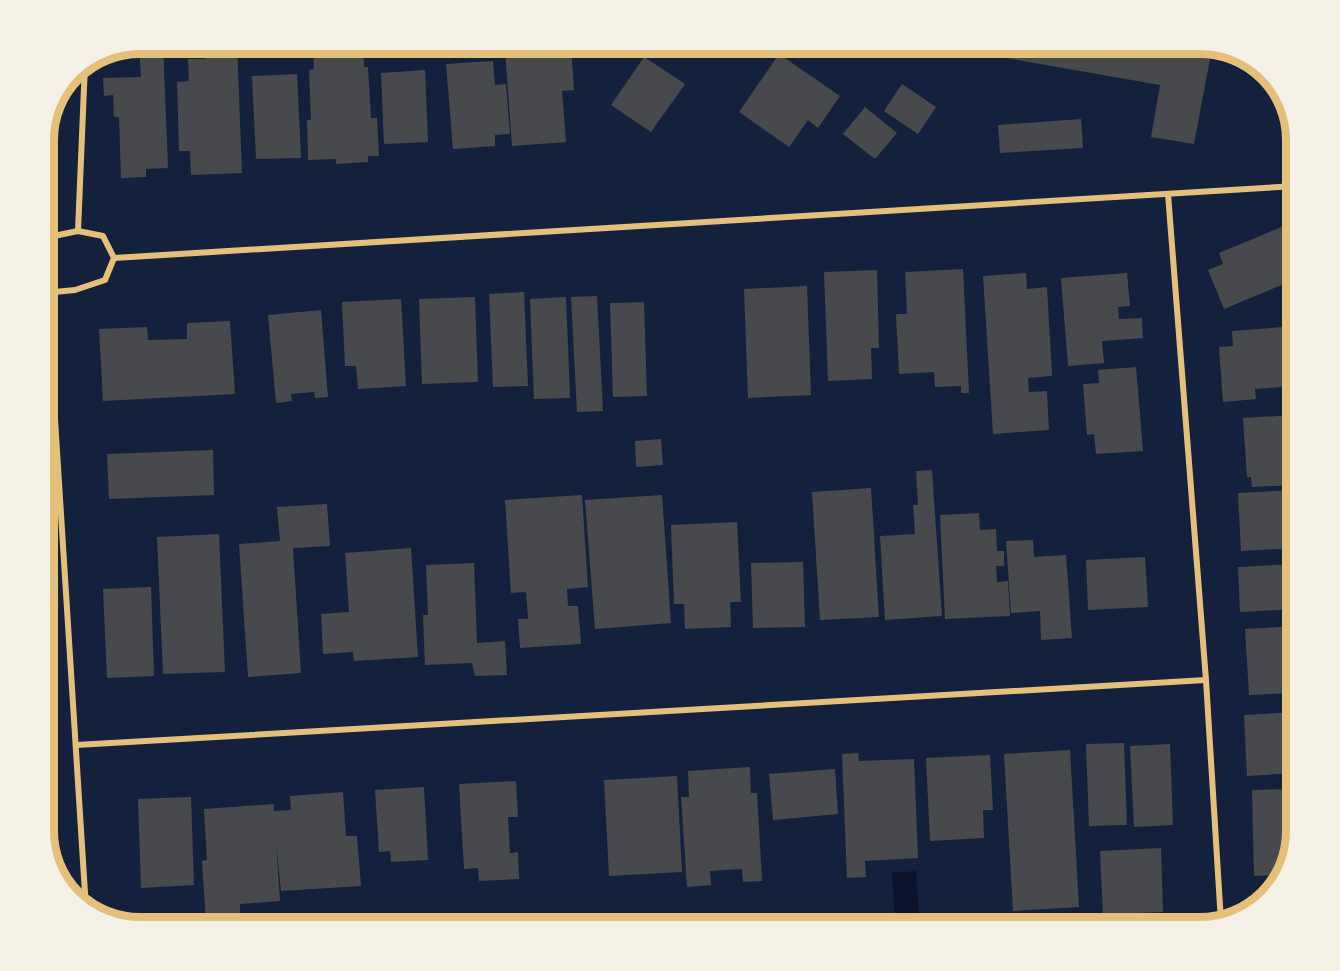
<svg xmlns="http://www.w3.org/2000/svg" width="1340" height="971" font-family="'Alegreya Sans',sans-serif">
  <rect width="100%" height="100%" fill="#14213d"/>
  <path fill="#0b132b" d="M916 871 920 927H895L892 873Z"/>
  <g fill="#48494c">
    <path d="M139 44H163L168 168 146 169V177L121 178 119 117H114L113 95 104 96 103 78 141 77Z"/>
    <path d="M205 44H237L242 173 191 175 190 151H179L177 82 189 81 188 59H205Z"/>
    <path d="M307 44H369V46H363L364 67H368L371 118H377L379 156H368V162L336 164V159L308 160 307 120H311L309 70 314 69 313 47H307Z"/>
    <path d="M1009 44H1200L1212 48 1194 144 1151 137 1160 85 1006 58Z"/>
    <path d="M571 46 574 90 562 91 566 142 512 146 505 51Z"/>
    <path d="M779 54 840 96 818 128 808 120 789 147 739 112Z"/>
    <path d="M644 57 685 84 651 132 611 105Z"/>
    <path d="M493 61 495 85 506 84 510 134 495 135V146L453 149 446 64Z"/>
    <path d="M425 70 428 142 384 144 381 73Z"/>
    <path d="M297 74 301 158 256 159 252 76Z"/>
    <path d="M902 84 936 107 918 134 884 111Z"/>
    <path d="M865 107 897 133 875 159 843 134Z"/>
    <path d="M1081 119 1083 148 1000 153 998 125Z"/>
    <path d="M1296 221V279L1224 309 1208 270 1223 264 1219 253Z"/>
    <path d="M963 269 969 393H961V386L935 387 934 372 899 374 896 314H907L905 272Z"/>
    <path d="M877 270 879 348H871L872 379 828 381 824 272Z"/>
    <path d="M1026 273 1027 289 1047 287 1052 376 1028 378 1029 392 1047 391 1049 430 993 434 983 276Z"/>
    <path d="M1127 273 1130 306 1118 307 1119 319 1142 318 1143 338 1102 341 1104 363 1068 366 1061 278Z"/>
    <path d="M807 286 811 395 748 398 744 289Z"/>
    <path d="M524 292 528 386 493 387 489 294Z"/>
    <path d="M597 296 603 411 577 412 571 297Z"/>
    <path d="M475 297 478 382 422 384 419 299Z"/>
    <path d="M566 297 570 398 534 399 530 299Z"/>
    <path d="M401 299 406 386 358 389 356 366H345L342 302Z"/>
    <path d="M644 302 647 396 613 397 610 303Z"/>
    <path d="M321 310 328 397 315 398 314 392 291 394 292 401 276 403 268 315Z"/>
    <path d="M230 321 235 394 103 401 99 329 147 327 148 340 187 339V323Z"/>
    <path d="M1296 326V386L1255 389 1256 399 1223 402 1219 347 1233 346 1232 331Z"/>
    <path d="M1136 367 1143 451 1096 454 1094 434 1087 435 1083 384 1099 383 1098 370Z"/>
    <path d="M1296 415V485L1252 487 1251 477H1247L1243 418Z"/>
    <path d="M661 439 663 465 636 467 635 441Z"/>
    <path d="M213 450 214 495 109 499 107 454Z"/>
    <path d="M932 470 942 616 885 620 880 536 915 534 913 505H918L916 471Z"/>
    <path d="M871 488 879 617 820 620 812 492Z"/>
    <path d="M1296 490V548L1241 551 1238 493Z"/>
    <path d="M582 495 588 587 567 589 568 606H578L581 644 520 648 518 619H528L526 592 511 593 505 500Z"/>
    <path d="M662 495 671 623 595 629 585 500Z"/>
    <path d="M327 504 330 546 293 548 301 673 248 677 239 544 280 541 277 507Z"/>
    <path d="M979 513 980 530 996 529 997 551H1004V566H996L997 582 1008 581 1010 616 945 619 940 515Z"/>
    <path d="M737 522 741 602H730L731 627 685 629 684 604H674L671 525Z"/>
    <path d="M219 534 225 672 163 674 157 537Z"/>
    <path d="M1033 540 1034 557 1066 555 1072 638 1041 640 1040 611 1011 613 1006 541Z"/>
    <path d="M411 548 418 657 354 661 353 652 323 654 321 614 349 612 345 553Z"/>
    <path d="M1145 557 1148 607 1088 610 1086 560Z"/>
    <path d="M803 562 805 627 753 628 751 563Z"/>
    <path d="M474 563 477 643 505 641 507 675 475 676 472 663 425 665 423 615H428L426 565Z"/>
    <path d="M1296 564V609L1240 612 1238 567Z"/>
    <path d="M151 587 154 676 107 678 103 589Z"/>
    <path d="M1296 626V693L1249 695 1245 629Z"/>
    <path d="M1296 712V773L1247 776 1244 715Z"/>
    <path d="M1124 743 1127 825 1089 826 1086 744Z"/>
    <path d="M1170 744 1173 825 1134 827 1130 746Z"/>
    <path d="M1070 750 1079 907 1013 911 1004 754Z"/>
    <path d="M858 753 859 761 914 759 918 858 865 861 866 877 847 878 842 754Z"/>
    <path d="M990 755 993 810H983L984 838 930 841 926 758Z"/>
    <path d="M750 767 751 793H757L762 881 743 882 742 869 710 871 711 885 687 887 681 797H689L688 771Z"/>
    <path d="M835 769 838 814 773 820 769 774Z"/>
    <path d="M677 776 682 872 609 876 604 780Z"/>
    <path d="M516 781 518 817H508L510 853 518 852 519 879 479 881 478 868 464 869 459 784Z"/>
    <path d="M424 787 428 860 391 862 390 851 379 852 375 790Z"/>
    <path d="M1296 789V831L1281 875 1254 876 1252 790Z"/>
    <path d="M343 792 346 836H357L361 886 281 891 276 843 280 901 240 904V921L206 922 202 861 207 860 204 809 274 804V811L291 810 290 796Z"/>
    <path d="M191 797 194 885 141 888 138 799Z"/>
    <path d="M1161 848 1163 912 1103 914 1100 851Z"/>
    <path d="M1165 916 1166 927H1132L1131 918Z"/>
  </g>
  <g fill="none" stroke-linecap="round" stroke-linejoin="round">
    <g stroke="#e5c07b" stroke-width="6">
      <path d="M1168 194 1206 680 1221 922"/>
      <path d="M78 231 85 64"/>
      <path d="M44 238 78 231 103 236 114 258 105 280 75 290 44 293"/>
      <path d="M114 258 1296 186"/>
      <path d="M47 293 86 909"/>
      <path d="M76 745 1206 680"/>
      <path d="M1221 918 1244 917"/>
    </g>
  </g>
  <path d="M0 0H1340V971H0ZM140 54H1200A86 86 0 0 1 1286 140V831A86 86 0 0 1 1200 917H140A86 86 0 0 1 54 831V140A86 86 0 0 1 140 54Z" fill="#f6f1e7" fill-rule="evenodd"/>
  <path fill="none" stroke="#e5c07b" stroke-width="8" d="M140 54H1200A86 86 0 0 1 1286 140V831A86 86 0 0 1 1200 917H140A86 86 0 0 1 54 831V140A86 86 0 0 1 140 54Z"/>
</svg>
